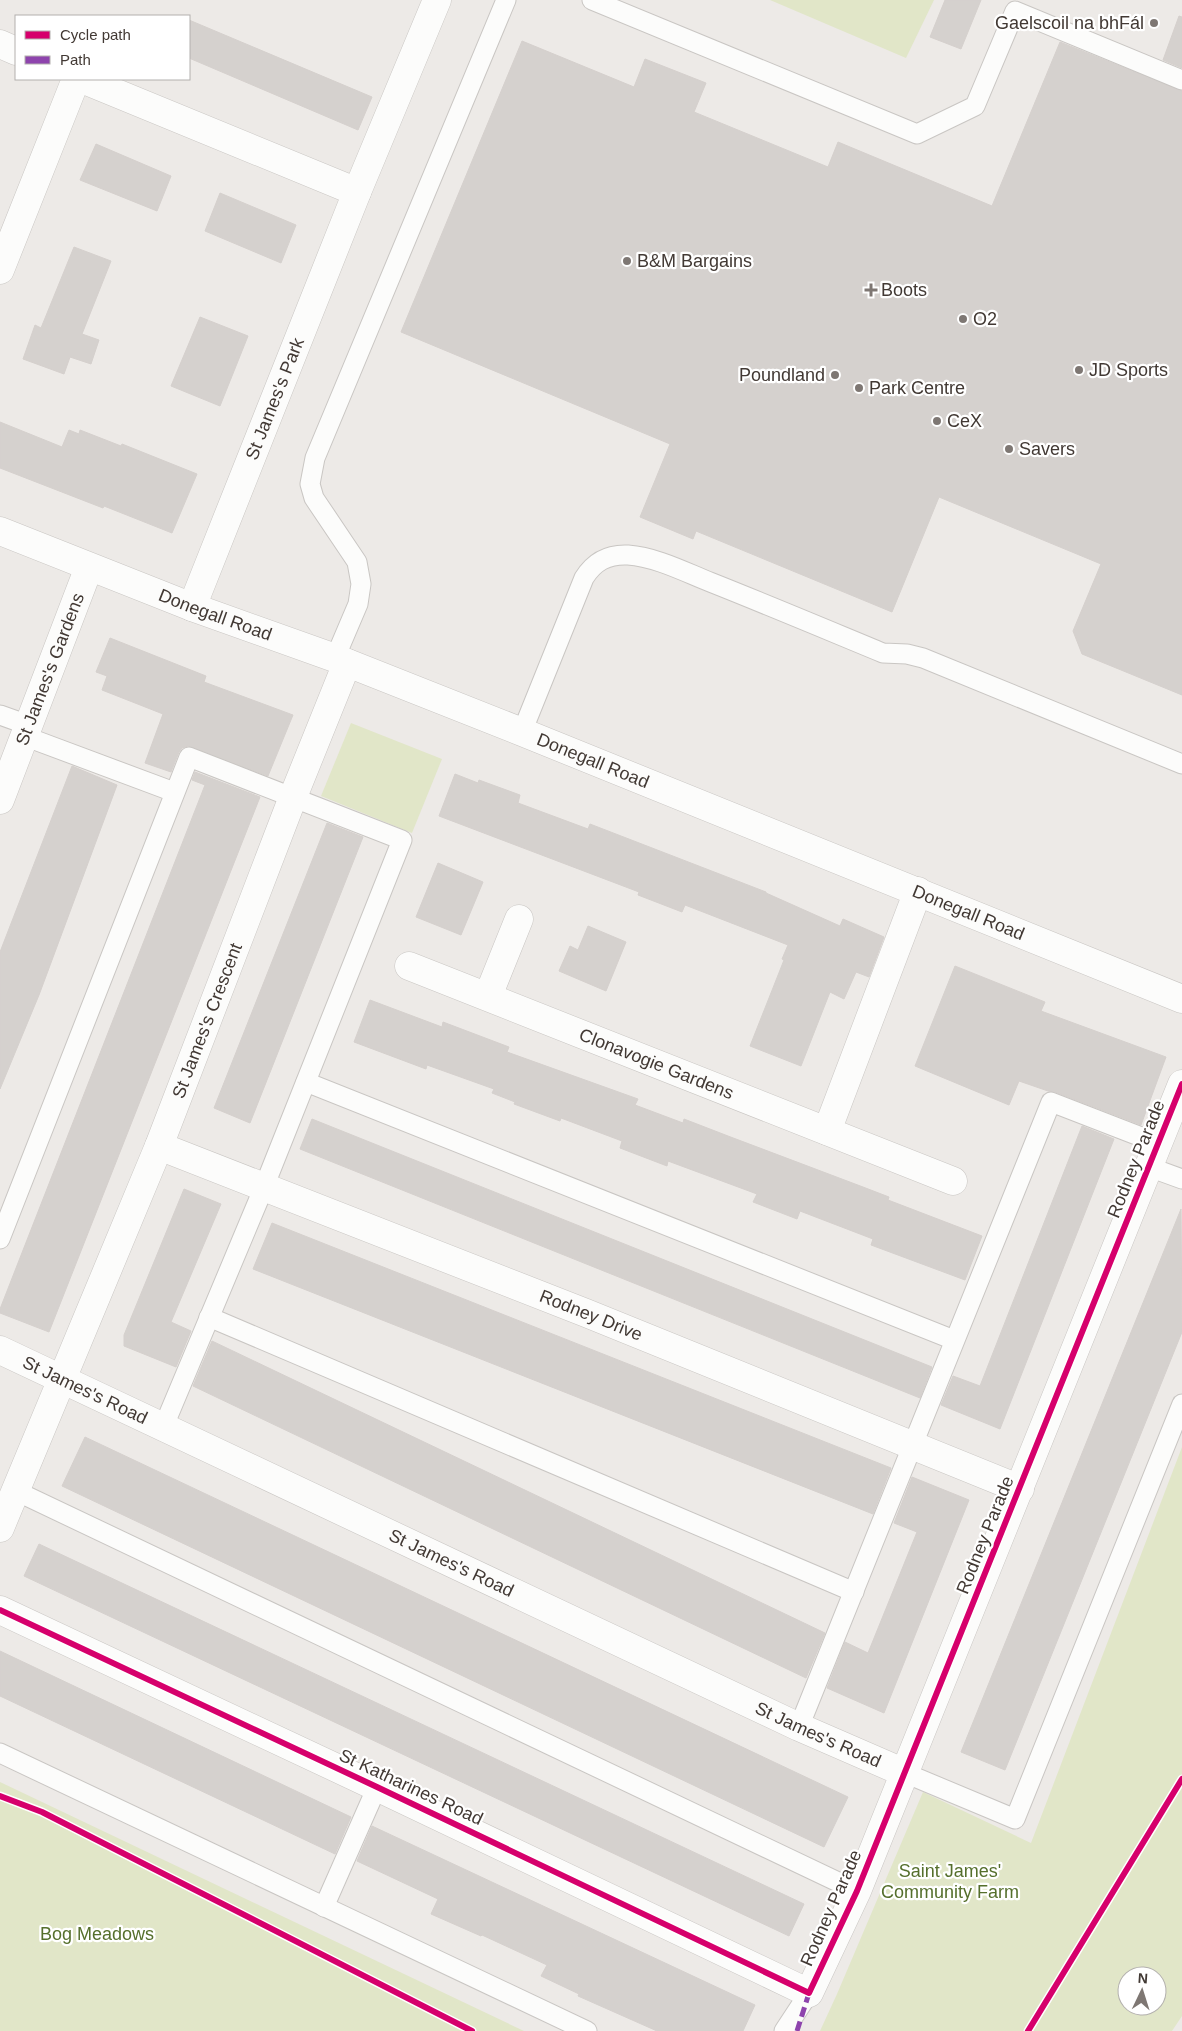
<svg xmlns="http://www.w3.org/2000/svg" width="1182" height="2031" font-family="Arial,sans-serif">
  <rect width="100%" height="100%" fill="#edeae7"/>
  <g fill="#e1e6c8" fill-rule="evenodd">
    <path d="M770 0H934L906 58Z"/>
    <path d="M351 723 442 759 412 833 321 796Z"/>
    <path d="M1182 1447V2016L1172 2031H820L837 1994 923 1792 1031 1843ZM1127 1976H1157V2006H1127Z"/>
    <path d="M0 1782 524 2031H0Z"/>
  </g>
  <g fill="#d5d1ce" stroke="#d5d0cd">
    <path d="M945 0H981L961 49 930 37Z"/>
    <path d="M1179 16 1182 17V68L1163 60Z"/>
    <path d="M189 20 372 97 358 130 189 58Z"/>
    <path d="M522 41 634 87 645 59 706 83 694 112 828 167 838 142 992 206 1060 42 1182 91V695L1082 654 1073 631 1101 564 939 497 892 612 696 531 693 539 640 517 670 444 401 332Z"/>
    <path d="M96 144 171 176 157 211 80 180Z"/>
    <path d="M220 193 296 225 281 263 205 231Z"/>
    <path d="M74 247 111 261 82 334 99 340 91 364 70 357 64 374 23 359 35 325 41 328Z"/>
    <path d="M200 317 248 336 220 406 171 386Z"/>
    <path d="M0 422 62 447 69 430 79 434 80 430 121 446 122 444 197 474 172 533 104 506 103 508 0 468Z"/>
    <path d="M110 638 206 676 204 682 293 715 268 776 188 746 182 748 179 752 171 772 145 763 163 714 102 690 107 676 96 672Z"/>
    <path d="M72 766 117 785 39 995 0 1089V952Z"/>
    <path d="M195 772 260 797 49 1332 0 1313V1309L205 785 192 780Z"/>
    <path d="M455 774 478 783 479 780 520 795 518 803 588 829 590 824 766 892V893L840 926 843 919 884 937 869 977 856 972 844 999 830 992 801 1066 750 1046 784 960 782 959 788 945 685 905 682 912 638 895 639 892 439 816Z"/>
    <path d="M327 823 363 837 250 1123 214 1108Z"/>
    <path d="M438 863 483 882 461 935 416 917Z"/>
    <path d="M588 926 626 942 606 991 559 971 570 946 578 950Z"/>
    <path d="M955 966 1045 1002 1041 1011 1166 1057 1141 1125 1055 1092 1048 1091 1019 1081 1009 1105 915 1066Z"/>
    <path d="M370 1000 442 1027 443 1022 509 1047 507 1052 638 1099 635 1105 683 1123 684 1119 728 1136 863 1187 889 1197 888 1200 982 1236 965 1280 871 1245 873 1239 800 1211 797 1219 753 1202 757 1194 668 1161 667 1166 620 1148 622 1141 561 1118 560 1121 514 1104 515 1102 492 1093 494 1089 427 1065 426 1069 354 1042Z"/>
    <path d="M312 1119 932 1367 920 1398 300 1149Z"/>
    <path d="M1082 1126 1114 1139 1000 1429 941 1405 953 1376 980 1386Z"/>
    <path d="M184 1189 221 1204 171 1322 191 1331 176 1367 124 1346V1335Z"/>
    <path d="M1181 1209 1182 1332 1005 1770 961 1752Z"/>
    <path d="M272 1223 891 1468 873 1514 253 1269Z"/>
    <path d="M212 1341 825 1633 806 1678 193 1386Z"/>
    <path d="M85 1437 848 1797 824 1847 62 1486Z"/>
    <path d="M912 1477 969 1500 884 1713 827 1688 845 1642 868 1653 917 1532 894 1523Z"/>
    <path d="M39 1544 804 1904 789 1936 24 1576Z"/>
    <path d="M0 1651 351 1817 335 1854 0 1696Z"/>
    <path d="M372 1826 755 2005 743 2031H657L578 1996 579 1994 541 1976 547 1965 482 1935 481 1936 431 1914 438 1899 357 1861Z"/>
  </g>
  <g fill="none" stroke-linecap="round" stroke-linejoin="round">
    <defs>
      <g id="service">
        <path d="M592 0 917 134 975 106 1015 11 1182 80"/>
        <path d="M335 658 358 604 361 584 357 562 314 498 310 484 315 458 506 0"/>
        <path d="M0 715 28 725"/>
        <path d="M522 732 584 578C594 562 607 554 628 555 656 557 685 572 710 582 768 605 825 629 883 653L907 654 923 658 1182 764"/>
        <path d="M24 736 174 792"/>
        <path d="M306 1082 954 1340"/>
        <path d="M1149 1167 1182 1179"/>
        <path d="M0 1239 189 757 402 840 264 1187 163 1428"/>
        <path d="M209 1317 854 1592"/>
        <path d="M16 1491 857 1891"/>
        <path d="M799 1727 1051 1102 1157 1143"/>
        <path d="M0 1753 587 2031"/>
        <path d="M905 1773 1015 1819 1182 1404"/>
        <path d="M324 1907 377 1787"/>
        <path d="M784 2031 809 1993"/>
      </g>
      <g id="minor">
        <path d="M0 44 16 51"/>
        <path d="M82 79 357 192"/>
        <path d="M0 270 76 79"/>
        <path id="s1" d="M192 607 357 192 437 0"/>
        <path id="s2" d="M0 800 89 567"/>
        <path id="s3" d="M409 966 953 1181"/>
        <path d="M488 996 519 919"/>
        <path d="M827 1131 918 891"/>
        <path id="s4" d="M159 1146 586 1313 1020 1489"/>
        <path id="s5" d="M0 1350 799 1727 905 1773"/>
        <path id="s6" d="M0 1528 159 1146 293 797 347 663"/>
        <path d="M0 1610 377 1787 809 1993 857 1891 1182 1084"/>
      </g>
      <g id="tertiary">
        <path id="s7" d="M0 531 192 607 335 658 522 732 1182 999"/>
      </g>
    </defs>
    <use href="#service" stroke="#c9c6c3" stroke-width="21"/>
    <use href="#minor" stroke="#c9c6c3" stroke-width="29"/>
    <use href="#tertiary" stroke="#c9c6c3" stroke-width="29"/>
    <use href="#service" stroke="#fcfcfb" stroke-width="19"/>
    <use href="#minor" stroke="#fcfcfb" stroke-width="28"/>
    <use href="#tertiary" stroke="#fcfcfb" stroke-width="28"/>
    <path stroke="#8e44ad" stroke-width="5" stroke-dasharray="10 5" stroke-linecap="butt" d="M797 2031 809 1993"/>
    <defs>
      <g id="cycleway">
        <path d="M0 1610 377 1787 809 1993 857 1891 1182 1084"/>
        <path d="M0 1796 42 1812 472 2031"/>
        <path d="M1028 2031 1182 1779"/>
      </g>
    </defs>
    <use href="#cycleway" stroke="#fff" stroke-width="9"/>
    <use href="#cycleway" stroke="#d6006c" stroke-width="6"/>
  </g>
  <g fill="#7e7773" stroke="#fff" stroke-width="2">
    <circle cx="1154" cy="23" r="5"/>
    <circle cx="627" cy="261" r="5"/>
    <path d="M868.5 282.5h5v5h5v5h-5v5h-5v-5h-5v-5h5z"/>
    <circle cx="963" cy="319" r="5"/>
    <circle cx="1079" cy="370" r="5"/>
    <circle cx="835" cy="375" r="5"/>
    <circle cx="859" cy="388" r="5"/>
    <circle cx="937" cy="421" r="5"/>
    <circle cx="1009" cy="449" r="5"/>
  </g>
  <g text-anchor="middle" stroke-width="4.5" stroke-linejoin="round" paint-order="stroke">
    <g font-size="18" fill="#423934" stroke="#fff" text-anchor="start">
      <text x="1144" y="29" text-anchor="end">Gaelscoil na bhFál</text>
      <text x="637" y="267">B&amp;M Bargains</text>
      <text x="881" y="296">Boots</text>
      <text x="973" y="325">O2</text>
      <text x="1089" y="376">JD Sports</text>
      <text x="825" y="381" text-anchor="end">Poundland</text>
      <text x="869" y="394">Park Centre</text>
      <text x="947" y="427">CeX</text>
      <text x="1019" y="455">Savers</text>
    </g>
    <g font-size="18" fill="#423934" stroke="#fff">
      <text dy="6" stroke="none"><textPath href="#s1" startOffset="224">St James's Park</textPath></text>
      <text dy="6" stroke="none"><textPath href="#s7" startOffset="231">Donegall Road</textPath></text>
      <text dy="6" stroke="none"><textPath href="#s2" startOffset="140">St James's Gardens</textPath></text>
      <text dy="6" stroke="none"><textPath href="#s7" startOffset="636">Donegall Road</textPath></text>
      <text dy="6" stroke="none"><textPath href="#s7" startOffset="1041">Donegall Road</textPath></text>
      <text dy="6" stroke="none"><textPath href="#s6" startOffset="548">St James's Crescent</textPath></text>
      <text dy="6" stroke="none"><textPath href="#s3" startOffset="266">Clonavogie Gardens</textPath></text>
      <text transform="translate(1136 1159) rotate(-68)" y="6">Rodney Parade</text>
      <text dy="6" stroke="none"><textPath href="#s4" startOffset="464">Rodney Drive</textPath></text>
      <text dy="6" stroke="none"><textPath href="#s5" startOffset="94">St James's Road</textPath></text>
      <text transform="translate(985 1535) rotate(-68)" y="6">Rodney Parade</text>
      <text dy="6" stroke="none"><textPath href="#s5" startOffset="499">St James's Road</textPath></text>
      <text dy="6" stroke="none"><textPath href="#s5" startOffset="904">St James's Road</textPath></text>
      <text transform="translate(411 1787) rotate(25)" y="6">St Katharines Road</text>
      <text transform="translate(831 1908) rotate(-66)" y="6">Rodney Parade</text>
    </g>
    <g font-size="18" fill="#556f2c" stroke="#fff">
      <text x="950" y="1877">Saint James'<tspan x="950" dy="21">Community Farm</tspan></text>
      <text x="97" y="1940">Bog Meadows</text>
    </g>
  </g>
  <rect x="15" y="15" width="175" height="65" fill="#ffffff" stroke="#b3b0ae"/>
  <rect x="25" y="31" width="25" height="8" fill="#d6006c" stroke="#b3b0ae"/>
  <text x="60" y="40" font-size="15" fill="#423934">Cycle path</text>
  <rect x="25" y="56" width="25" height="8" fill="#8e44ad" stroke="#b3b0ae"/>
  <text x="60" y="65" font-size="15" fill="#423934">Path</text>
  <g transform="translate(1142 1991) rotate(4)"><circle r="24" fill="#ffffff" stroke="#b3b0ae"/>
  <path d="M0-4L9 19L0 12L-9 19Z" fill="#7e7773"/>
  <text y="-8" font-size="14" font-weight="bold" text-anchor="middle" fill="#423934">N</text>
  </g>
</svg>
